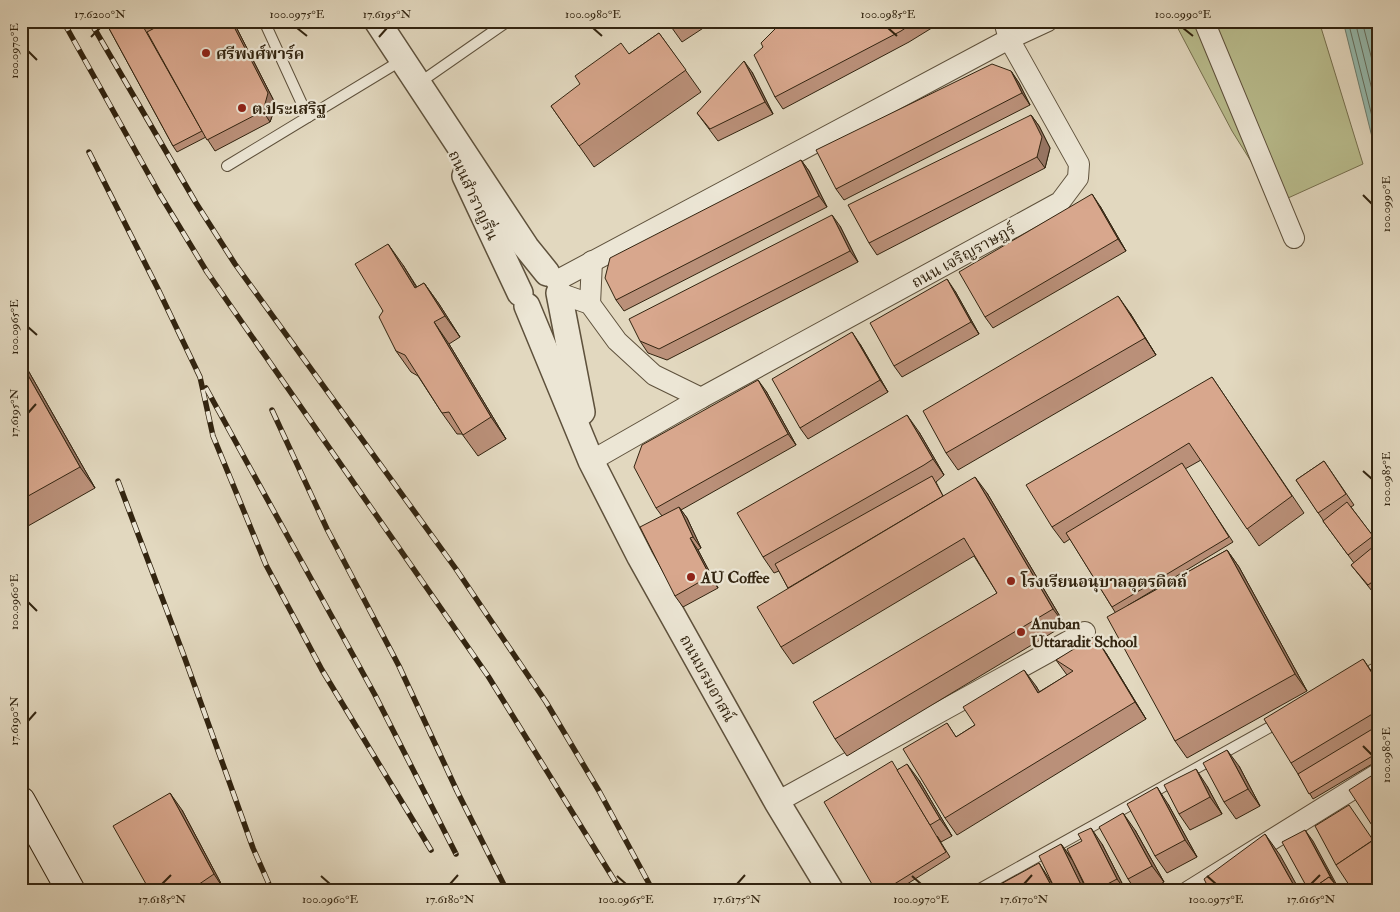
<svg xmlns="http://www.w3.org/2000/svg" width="1400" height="912" font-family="'IM FELL Double Pica','Noto Serif Thai',serif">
  <rect width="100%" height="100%" fill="#e2d8bf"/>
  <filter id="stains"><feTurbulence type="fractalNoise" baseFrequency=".004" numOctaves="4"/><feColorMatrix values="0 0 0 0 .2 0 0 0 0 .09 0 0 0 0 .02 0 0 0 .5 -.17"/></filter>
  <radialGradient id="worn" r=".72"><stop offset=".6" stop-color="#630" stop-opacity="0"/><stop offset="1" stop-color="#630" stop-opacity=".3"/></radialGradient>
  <path fill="#b9bd8e" stroke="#76704f" d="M1174 21H1319L1363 164 1277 203 1232 131Z"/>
  <path fill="#95baae" stroke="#6d7e6f" d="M1343 21H1379V165Z"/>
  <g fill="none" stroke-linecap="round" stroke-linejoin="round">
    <g stroke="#646f5f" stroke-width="1">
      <path d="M1348 21 1379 144"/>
      <path d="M1355 21 1379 118"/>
      <path d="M1362 21 1379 87"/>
    </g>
    <defs>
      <g id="service">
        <path d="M264 21 308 117"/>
        <path d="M419 83 508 21"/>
        <path d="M227 166 402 60"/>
        <path d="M1359 677 1379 666"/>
        <path d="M976 891 1279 722"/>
      </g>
      <g id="minor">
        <path d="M1204 21 1294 238"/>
        <path d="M556 281 1009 39 1004 21"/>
        <path d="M559 293 590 304 617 341 654 375 701 398 1060 202 1078 178 1079 164 1009 39 1048 21"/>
        <path d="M590 304 592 261"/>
        <path d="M591 461 701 398"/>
        <path d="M777 802 1085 632"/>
        <path d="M1189 891 1379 773"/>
      </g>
      <g id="tertiary">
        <path d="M377 21 526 247 547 273"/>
        <path d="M465 176 520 293"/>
        <path d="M559 293 582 412"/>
        <path d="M527 306 591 461 640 557 777 802 831 891"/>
      </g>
      <path id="secondary" d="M21 801 71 891"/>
    </defs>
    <use href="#service" stroke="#5e513c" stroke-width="12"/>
    <use href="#minor" stroke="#5e513c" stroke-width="22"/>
    <use href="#tertiary" stroke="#5e513c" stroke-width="28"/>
    <use href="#secondary" stroke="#322410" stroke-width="30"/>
    <use href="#service" stroke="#ece6d5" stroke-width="10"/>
    <use href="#minor" stroke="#ece6d5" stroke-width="20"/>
    <use href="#tertiary" stroke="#ece6d5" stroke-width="25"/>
    <use href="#secondary" stroke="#ece6d5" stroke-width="28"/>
    <defs>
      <g id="rail">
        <path d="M63 21 159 193 207 272 488 676 621 891"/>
        <path d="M90 21 196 203 235 264 456 569 546 702 599 791 653 891"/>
        <path d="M89 152 158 289 200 377 213 436 266 565 322 670 431 850"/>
        <path d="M206 388 375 695 456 854"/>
        <path d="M272 410 327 529 399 666 457 791 507 891"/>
        <path d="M118 481 184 656 253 848 272 891"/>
      </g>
    </defs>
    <use href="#rail" stroke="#322410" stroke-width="5.5"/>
    <use href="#rail" stroke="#ece6d5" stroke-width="4" stroke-dasharray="11" stroke-linecap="butt"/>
  </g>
  <g fill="#ba9079" stroke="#322410">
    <path d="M105 21H233L276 105 270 122 215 151 206 137 177 152 173 146Z"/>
    <path d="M667 21H714L682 42Z"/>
    <path d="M783 21H939L935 26 909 42 783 109 775 97 763 47Z"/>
    <path d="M659 33 701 92 594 167 551 106 629 54Z"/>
    <path d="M1011 71 1019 83 1030 105 844 200 836 189Z"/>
    <path d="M752 72 773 114 718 141 697 113Z"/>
    <path d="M1031 115 1039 126 1050 148 1045 168 877 255 869 243Z"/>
    <path d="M801 160 809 171 827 207 624 311 616 300Z"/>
    <path d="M1100 206 1126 251 993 328 985 317Z"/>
    <path d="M840 226 858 262 667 360 648 353 640 341Z"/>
    <path d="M403 265 417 287 424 283 439 304 460 337 449 344 506 439 478 456 462 434H457L442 413 418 376 411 372 396 351 383 311Z"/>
    <path d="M955 291 979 334 902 377 894 366Z"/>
    <path d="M1130 313 1156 355 958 470 946 453Z"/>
    <path d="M860 344 888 392 808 439 800 428Z"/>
    <path d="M21 358 95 488 21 530Z"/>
    <path d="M1212 377 1304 513 1259 546 1201 460 1185 469 1233 542 1127 606 1227 550 1239 567 1307 691 1187 758 1175 741 1115 612 1070 539 1064 543 1052 527Z"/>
    <path d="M766 391 796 445 681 510 687 518 701 548 698 550 718 588 683 607 675 596 662 516 656 508Z"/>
    <path d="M919 432 944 475 936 482 943 496 987 493 1065 625 847 756 835 739 997 593 974 556 793 664 781 647 788 588 779 571 774 573 763 557Z"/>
    <path d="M1324 461 1354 505 1351 507 1378 543 1379 542V602L1372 591 1351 565 1354 563 1323 521V520L1296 480Z"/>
    <path d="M1106 653 1146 719 957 835 945 818 947 723 956 737 1036 686 1039 692 1067 675 1056 660Z"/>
    <path d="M1375 675 1379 682V760L1313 799 1298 774 1291 763Z"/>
    <path d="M1239 766 1260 806 1236 819 1224 802Z"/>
    <path d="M898 769 919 780 952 836 941 842 937 836 950 857 896 891H876Z"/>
    <path d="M1207 786 1222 814 1190 830 1179 814Z"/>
    <path d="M1168 804 1197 857 1167 873 1155 856Z"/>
    <path d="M182 810 225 891H150Z"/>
    <path d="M1135 830 1164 882 1149 891H1136L1128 879Z"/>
    <path d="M1061 844 1073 860 1102 844 1126 891H1088L1075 864 1087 891H988L1050 879Z"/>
  </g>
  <g fill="#977563" stroke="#322410">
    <path d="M231 21H233L276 105 270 122 263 111Z"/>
    <path d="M932 21H939L935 26Z"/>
    <path d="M744 61 752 72 773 114 765 102Z"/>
    <path d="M1011 71 1019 83 1030 105 1022 93Z"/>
    <path d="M1031 115 1039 126 1050 148 1045 168 1037 157Z"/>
    <path d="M801 160 809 171 827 207 819 196Z"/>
    <path d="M1092 194 1100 206 1126 251 1118 239Z"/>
    <path d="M832 215 840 226 858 262 850 251Z"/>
    <path d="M388 244 403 265 430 310 415 288Z"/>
    <path d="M947 279 955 291 979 334 971 322Z"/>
    <path d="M424 283 439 304 460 337 445 316Z"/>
    <path d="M1118 296 1130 313 1156 355 1145 338Z"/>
    <path d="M434 322 449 344 506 439 491 417Z"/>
    <path d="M852 332 860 344 888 392 880 380Z"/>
    <path d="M21 358 95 488 80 467 21 363Z"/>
    <path d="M758 380 766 391 796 445 788 434Z"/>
    <path d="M907 415 919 432 944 475 933 459Z"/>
    <path d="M975 477 987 493 1065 625 1053 609Z"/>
    <path d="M679 507 687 518 701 548 693 537Z"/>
    <path d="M690 538 698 550 718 588 710 576Z"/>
    <path d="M1227 550 1239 567 1307 691 1295 674Z"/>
    <path d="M1095 636 1106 653 1146 719 1135 702Z"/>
    <path d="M1363 659 1379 682V684Z"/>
    <path d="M1024 670 1036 686 1050 709 1038 693Z"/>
    <path d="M1227 750 1239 766 1260 806 1248 789Z"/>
    <path d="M907 764 919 780 952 836 940 819Z"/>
    <path d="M1196 769 1207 786 1222 814 1210 797Z"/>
    <path d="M1157 787 1168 804 1197 857 1185 840Z"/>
    <path d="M170 793 182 810 225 891 214 874Z"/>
    <path d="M1123 813 1135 830 1164 882 1152 866Z"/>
    <path d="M1091 828 1102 844 1126 891 1117 879Z"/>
    <path d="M1305 830 1313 841 1340 891 1336 886Z"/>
    <path d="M1265 834 1280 855 1300 891H1297Z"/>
    <path d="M1061 844 1073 861 1087 891H1084Z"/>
    <path d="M1039 863 1050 880 1056 891H1054Z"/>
  </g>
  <g fill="#d8a78d" stroke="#322410">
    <path d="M105 21H140L202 131 173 146Z"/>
    <path d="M140 21H155L144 27Z"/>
    <path d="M168 21H231L268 93 263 111 207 140 147 32Z"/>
    <path d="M783 21H916L901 31 775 97 754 55 763 47 761 43Z"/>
    <path d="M659 33 686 70 579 146 551 106 580 84 575 76 621 43 629 54Z"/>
    <path d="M744 61 765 102 710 129 697 113Z"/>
    <path d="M992 64 1011 71 1022 93 836 189 816 150Z"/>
    <path d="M1031 115 1042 137 1037 157 869 243 848 205Z"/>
    <path d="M801 160 819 196 616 300 605 278 610 258Z"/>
    <path d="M1092 194 1118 239 985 317 959 272Z"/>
    <path d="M832 215 850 251 659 349 640 341 629 319Z"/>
    <path d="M388 244 415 288 424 283 445 316 434 322 491 417 463 435 449 412 442 413 405 355 396 351 379 317 383 311 355 264Z"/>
    <path d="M947 279 971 322 894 366 870 323Z"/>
    <path d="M1118 296 1145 338 946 453 923 411Z"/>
    <path d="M852 332 880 380 800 428 772 379Z"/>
    <path d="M21 363 80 467 21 500Z"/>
    <path d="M1212 377 1292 496 1247 529 1189 443 1052 527 1026 485Z"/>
    <path d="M758 380 788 434 656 508 634 467 642 445Z"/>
    <path d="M907 415 933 459 924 465 763 557 737 513Z"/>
    <path d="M1324 461 1346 494 1318 513 1296 480Z"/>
    <path d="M1182 463 1229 537 1112 607 1066 533Z"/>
    <path d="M932 476 943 496 788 588 775 564Z"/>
    <path d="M975 477 1053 609 835 739 813 702 997 593 964 538 781 647 757 607Z"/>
    <path d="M1347 502 1373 536 1348 555 1323 521Z"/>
    <path d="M679 507 693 537 690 538 710 576 675 596 640 527Z"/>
    <path d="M1379 542V577L1368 585 1351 565Z"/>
    <path d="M1227 550 1295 674 1175 741 1107 617Z"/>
    <path d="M1379 585V600L1372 592Z"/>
    <path d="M1095 636 1135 702 945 818 903 749 947 723 956 737 975 725 963 707 1024 670 1038 693 1073 671 1056 660Z"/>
    <path d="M1363 659 1379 684V710L1291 763 1264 719Z"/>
    <path d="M1379 725V752L1309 794 1298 774Z"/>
    <path d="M1227 750 1248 789 1224 802 1203 763Z"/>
    <path d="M892 761 946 852 883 891H876L824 802Z"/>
    <path d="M907 764 940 819 930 825 897 770Z"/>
    <path d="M1196 769 1210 797 1179 814 1164 785Z"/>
    <path d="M1379 771V832L1377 833 1349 790Z"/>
    <path d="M1157 787 1185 840 1155 856 1127 804Z"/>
    <path d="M170 793 214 874 189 891H150L113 826Z"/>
    <path d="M1349 805 1373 840 1336 865 1315 826Z"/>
    <path d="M1123 813 1152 866 1128 879 1099 827Z"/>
    <path d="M1091 828 1117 879 1094 891H1088L1067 849 1082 841 1078 834Z"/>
    <path d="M1305 830 1333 882 1329 877 1309 891 1282 842Z"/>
    <path d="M1265 834 1297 891H1210L1204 879Z"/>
    <path d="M1378 837 1379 838V891H1353L1336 865Z"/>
    <path d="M1061 844 1084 891H1056L1039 856Z"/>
    <path d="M1039 863 1054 891H988Z"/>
    <path d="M1329 877 1341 891H1309Z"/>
  </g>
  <path fill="none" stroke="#322410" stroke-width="2" d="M297 28 307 36M593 28 602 36M888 28 897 36M1183 28 1193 36M91 37 100 28M379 37 387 28M28 51 37 60M1363 195 1372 204M28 327 37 335M28 413 36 404M1363 471 1372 479M28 602 37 611M28 721 36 712M1363 746 1372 755M321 876 330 884M617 876 626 884M912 876 921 884M1207 876 1216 884M162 884 171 875M450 884 458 875M737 884 745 875M1024 884 1032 875M1311 884 1320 875"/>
  <g fill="#8f2418" stroke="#ece6d5" stroke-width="2">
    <circle cx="206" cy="53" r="5"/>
    <circle cx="242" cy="108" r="5"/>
    <circle cx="691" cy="577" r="5"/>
    <circle cx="1011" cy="581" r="5"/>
    <circle cx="1021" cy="632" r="5"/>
  </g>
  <g text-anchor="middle" stroke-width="4.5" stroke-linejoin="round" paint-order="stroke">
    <g font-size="16" font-weight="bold" fill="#322410" stroke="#ece6d5" text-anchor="start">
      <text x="216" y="59">ศรีพงศ์พาร์ค</text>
      <text x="252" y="114">ต.ประเสริฐ</text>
      <text x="701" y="583">AU Coffee</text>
      <text x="1021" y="587">โรงเรียนอนุบาลอุตรดิตถ์</text>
      <text x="1031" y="629">Anuban<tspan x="1031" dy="18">Uttaradit School</tspan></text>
    </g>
    <g font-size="16" fill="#322410" stroke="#ece6d5">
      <text transform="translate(474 195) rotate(65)" y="6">ถนนสำราญรื่น</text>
      <text transform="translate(963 255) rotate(-29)" y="6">ถนน เจริญราษฎร์</text>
      <text transform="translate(708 678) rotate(61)" y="6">ถนนบรมอาสน์</text>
    </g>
  </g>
  <rect width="1400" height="912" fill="none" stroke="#e2d8bf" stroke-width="55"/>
  <rect x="28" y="28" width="1344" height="856" fill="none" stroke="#322410" stroke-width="2"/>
  <g font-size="12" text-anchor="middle" fill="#322410">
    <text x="100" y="18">17.6200°N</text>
    <text x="297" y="18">100.0975°E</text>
    <text x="387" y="18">17.6195°N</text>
    <text x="593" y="18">100.0980°E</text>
    <text x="888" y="18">100.0985°E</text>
    <text x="1183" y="18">100.0990°E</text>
    <text transform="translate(14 51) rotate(-90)" y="4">100.0970°E</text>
    <text transform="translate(1386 204) rotate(-90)" y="4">100.0990°E</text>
    <text transform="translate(14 327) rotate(-90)" y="4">100.0965°E</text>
    <text transform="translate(14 413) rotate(-90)" y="4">17.6195°N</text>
    <text transform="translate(1386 479) rotate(-90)" y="4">100.0985°E</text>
    <text transform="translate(14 602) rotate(-90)" y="4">100.0960°E</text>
    <text transform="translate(14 721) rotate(-90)" y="4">17.6190°N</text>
    <text transform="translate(1386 755) rotate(-90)" y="4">100.0980°E</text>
    <text x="162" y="903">17.6185°N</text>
    <text x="330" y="903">100.0960°E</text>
    <text x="450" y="903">17.6180°N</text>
    <text x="626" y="903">100.0965°E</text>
    <text x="737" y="903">17.6175°N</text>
    <text x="921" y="903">100.0970°E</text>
    <text x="1024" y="903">17.6170°N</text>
    <text x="1216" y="903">100.0975°E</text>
    <text x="1311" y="903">17.6165°N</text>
  </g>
  <rect width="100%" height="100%" filter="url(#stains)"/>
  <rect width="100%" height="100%" fill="url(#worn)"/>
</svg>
